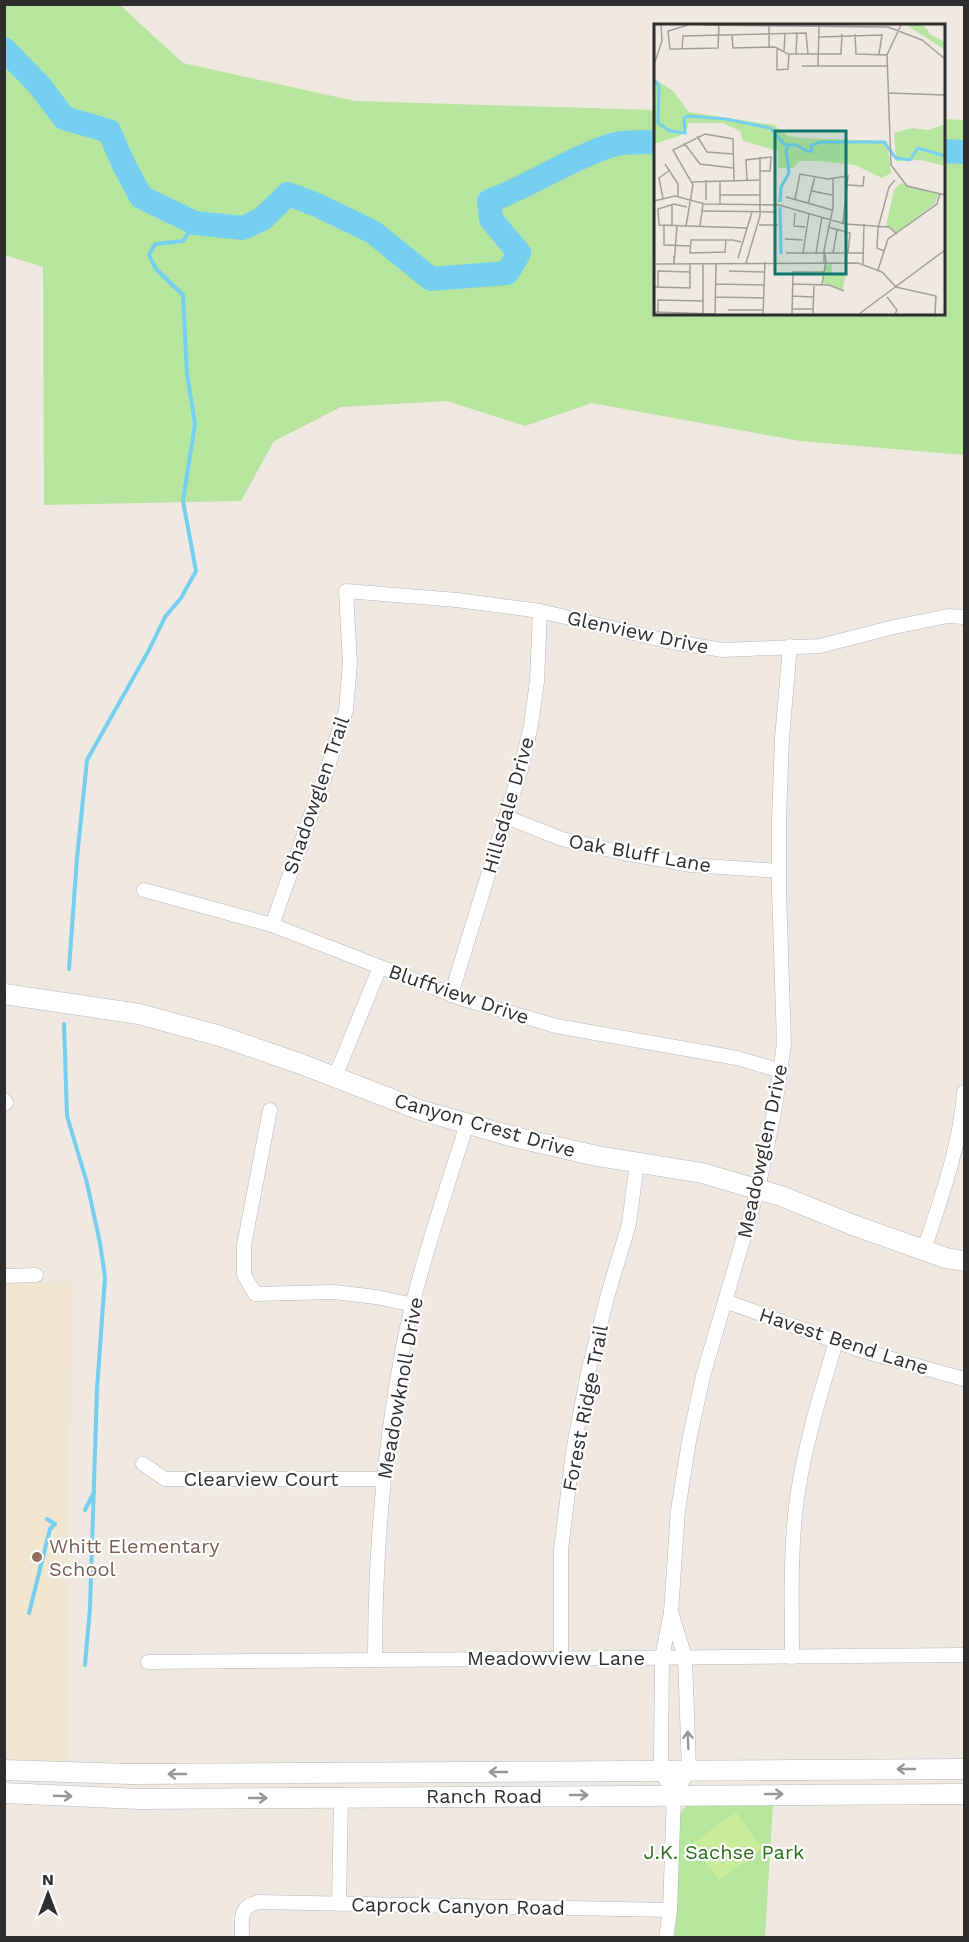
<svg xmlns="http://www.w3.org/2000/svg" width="969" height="1942" font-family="'Work Sans',sans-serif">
  <rect width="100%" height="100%" fill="#efe9e1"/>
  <path fill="#f0e6d1" d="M72 1281 66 1763 5 1764 4 1282Z"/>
  <g fill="#b6e59e">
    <path d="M4 5H120L183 63 355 101 655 110 656 314H944V119L964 120V455L800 441 592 403 525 426 447 401 341 407 274 441 241 501 44 505 43 267 5 255Z"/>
    <path d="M691 1802 773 1803 765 1937 673 1938 676 1924 680 1815 683 1809Z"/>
  </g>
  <path fill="#c9ec9a" d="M736 1812 762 1849 719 1880 692 1844Z"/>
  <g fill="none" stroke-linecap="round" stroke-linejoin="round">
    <g stroke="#75cff0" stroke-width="4">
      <path d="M69 969 77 858 87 760 149 650 165 617 181 598 196 571 183 501 195 424 187 374 183 295 156 269 149 255 155 244 183 241 195 223"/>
      <path d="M64 1024 67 1116 87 1183 100 1243 105 1277 97 1389 90 1608 85 1665"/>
      <path d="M85 1510 94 1492"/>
      <path d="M29 1613 50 1529 55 1524 47 1519"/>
    </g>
    <g stroke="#75cff0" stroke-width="24">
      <path d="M4 49 40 86 64 118 109 131 123 163 141 197 195 223 243 228 262 219 288 194 317 205 373 232 431 279 507 273 519 253 491 219 489 201C531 186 567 160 609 146 622 141 641 143 656 142"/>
      <path d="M944 151 964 152"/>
    </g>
    <defs>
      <g id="street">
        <path d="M506 817 562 839 624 853 691 865 779 871"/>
        <path d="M144 890 272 925 463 999 556 1026 737 1058 781 1071"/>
        <path d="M272 925 326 773 346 710 350 663 346 591 457 600 540 611 667 641 723 650 820 646 894 627 948 616 964 617"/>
        <path d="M451 995 521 768 531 725 537 681 540 611"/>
        <path d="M335 1077 380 967"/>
        <path d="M4 1100 6 1103"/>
        <path d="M270 1110 244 1245V1275L255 1294 334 1292 376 1297 414 1305"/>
        <path d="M924 1250C941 1198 960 1147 964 1092"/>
        <path d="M4 1276 36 1275"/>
        <path d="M725 1301 860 1350 964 1379"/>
        <path d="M143 1464 165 1479H383"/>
        <path d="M671 1612 678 1510 689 1441 703 1376 758 1189 774 1113 784 1044 779 890V821L782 738 790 646"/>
        <path d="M792 1657C792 1606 790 1556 796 1506 803 1450 820 1395 836 1342"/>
        <path d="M561 1658V1550L573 1452 588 1372 608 1294 629 1224 637 1162"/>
        <path d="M375 1660C375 1553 383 1452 403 1347 418 1271 444 1197 467 1124"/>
        <path d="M148 1662 964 1655"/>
        <path d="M339 1904 341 1797"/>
        <path d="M242 1938C242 1919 238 1906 259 1902L670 1910"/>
        <path d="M666 1938 670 1910 674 1794 689 1770 685 1657 671 1612 662 1658 661 1759V1771L674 1794"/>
      </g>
      <g id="secondary">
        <path d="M4 994 139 1014 220 1036 301 1064 420 1110 514 1137 597 1156 702 1173 781 1196 853 1225 946 1258 964 1261"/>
        <path d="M4 1770 130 1774 964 1769"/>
        <path d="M4 1793 139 1799 964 1794"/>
      </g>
    </defs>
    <use href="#street" stroke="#b4b7c1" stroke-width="15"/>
    <use href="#secondary" stroke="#b4b7c1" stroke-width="21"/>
    <use href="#street" stroke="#fff" stroke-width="14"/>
    <use href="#secondary" stroke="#fff" stroke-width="20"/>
  </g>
  <defs><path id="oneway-shaft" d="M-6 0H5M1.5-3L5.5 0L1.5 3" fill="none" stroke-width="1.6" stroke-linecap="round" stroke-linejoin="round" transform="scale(1.5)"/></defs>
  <g stroke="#969696">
    <use href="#oneway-shaft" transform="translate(688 1740) rotate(-92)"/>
    <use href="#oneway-shaft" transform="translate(906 1769) rotate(180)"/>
    <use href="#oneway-shaft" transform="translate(498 1772) rotate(180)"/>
    <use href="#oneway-shaft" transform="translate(177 1774) rotate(180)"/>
    <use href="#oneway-shaft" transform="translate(774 1794)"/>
    <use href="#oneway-shaft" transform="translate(579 1795)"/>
    <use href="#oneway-shaft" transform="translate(63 1796) rotate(2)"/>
    <use href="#oneway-shaft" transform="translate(258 1798)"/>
  </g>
  <circle fill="#8d6e63" stroke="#fff" stroke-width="2" cx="37" cy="1557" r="6"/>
  <g text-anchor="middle" stroke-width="4.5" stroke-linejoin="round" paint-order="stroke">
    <g font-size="20" fill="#2e2e2e" stroke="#fff">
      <text transform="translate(638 632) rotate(12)" y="7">Glenview Drive</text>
      <text transform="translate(316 795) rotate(-71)" y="7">Shadowglen Trail</text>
      <text transform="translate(508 805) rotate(-74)" y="7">Hillsdale Drive</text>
      <text transform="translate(640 853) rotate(10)" y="7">Oak Bluff Lane</text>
      <text transform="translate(459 994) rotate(19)" y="7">Bluffview Drive</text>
      <text transform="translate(485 1125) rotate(16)" y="7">Canyon Crest Drive</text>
      <text transform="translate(762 1151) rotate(-78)" y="7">Meadowglen Drive</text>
      <text transform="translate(844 1341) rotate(18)" y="7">Havest Bend Lane</text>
      <text transform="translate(400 1388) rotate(-80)" y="7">Meadowknoll Drive</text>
      <text transform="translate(585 1408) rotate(-79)" y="7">Forest Ridge Trail</text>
      <text x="261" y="1486">Clearview Court</text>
      <text x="556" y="1665">Meadowview Lane</text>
      <text x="484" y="1803">Ranch Road</text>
      <text transform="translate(458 1906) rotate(1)" y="7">Caprock Canyon Road</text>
    </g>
    <g font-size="20" fill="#785e54" stroke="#fff" text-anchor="start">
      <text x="49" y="1553">Whitt Elementary<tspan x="49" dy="23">School</tspan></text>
    </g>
    <g font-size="20" fill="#2c6e1b" stroke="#fff">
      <text x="724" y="1859">J.K. Sachse Park</text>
    </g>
  </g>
  <g transform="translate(654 24)">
    <rect width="291" height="291" fill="#efe9e1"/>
    <path d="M253 1H269L277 11 291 18V26ZM2 56 19 67 35 88 120 101 134 112 147 114 233 117 237 149 228 154 201 141 165 137H146L139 144H124V127L89 117 86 107 69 99H34L33 106 25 112 0 120ZM291 100V142L267 136 242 137 240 109 258 104 274 106ZM247 159 284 170 281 180 243 208 232 202 240 166ZM178 240 177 251H191L189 266 169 259 171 241Z" fill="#b6e59e"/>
    <path fill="none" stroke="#75cff0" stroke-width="3" d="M0 56 5 62 4 99 16 107 31 109 30 94 34 92 72 95 116 104 131 121H142L153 127H158L157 122 166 118H230L242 134 256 136 264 124 291 132M126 178 127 163 135 149 132 126 135 123M126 183 127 230"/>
    <path fill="none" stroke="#a29e99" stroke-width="1.5" d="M34 1 14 7 16 25 64 24 65 1M49 1 234 3 268 16 291 35M247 1 233 31 237 141 253 162 291 171M201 10 202 30 233 31M78 11 79 24 121 23 134 30H187L188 10M165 13 228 11 225 30M115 23V1M123 24V46L134 45 135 30M28 25 29 12 152 9 154 30M130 28 131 9M142 30 143 9M0 41 8 17 7 1M148 42H233M164 42 165 2M235 69 291 71M43 112 53 128 79 130M30 119 46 140 79 144M11 140 24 160V172M93 157 92 136 117 133 116 147H106M38 158 107 156M66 158V180M194 161 209 162 210 152M0 164V223M158 167 178 171M66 171H106M132 173 178 186M9 174 5 154 16 146M141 175 146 150 174 155 194 152 189 199M52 176V156M0 177 21 172 51 180 125 181 191 200 235 203 243 210M154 180 161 152M18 181V202M33 183 20 180 4 185 5 201 94 204M47 187 121 188M141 189 140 202 151 203M105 201H124M10 202V221L37 222M32 202 39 161 19 126 51 110 79 115 80 157M46 202 49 180M174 203 196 209 194 229M131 215 149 216M72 216 71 228 36 229 37 216H79L87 218M170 226 179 184V155M230 227 223 224 224 204 235 163 241 156M132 229H209M149 229 155 190M162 229 168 193M179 229 183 206M20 232V240L23 202M84 234 98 188M92 239 106 192V133M0 240 204 239 228 248 242 263M209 240 210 200M224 246 234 215 283 180 286 169M75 247 111 248M62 260 110 261M139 260 175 261 190 267M168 260 172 237 170 226V238M0 263 36 264V240M4 263V247L36 248M242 263 282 272 281 290M138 272 159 273M62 273 110 274M233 273 243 286 241 290M138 285H159M74 286H109M0 288 61 290M4 288V276L49 277M49 289V239M61 290 62 240M109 290 111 238M138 290 139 248H170M159 290 160 260M205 290 291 226"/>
    <path fill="#0f766e" fill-opacity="0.15" stroke="#0f766e" stroke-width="3" d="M121 107H192V250H121Z"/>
    <rect width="291" height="291" fill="none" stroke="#2e2e2e" stroke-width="3"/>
  </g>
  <rect width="969" height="1942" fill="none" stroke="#2e2e2e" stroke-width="12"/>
  <g transform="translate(48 1894)" stroke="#ffffff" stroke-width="4.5" paint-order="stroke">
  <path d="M0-4.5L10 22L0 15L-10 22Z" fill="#2e2e2e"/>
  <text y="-9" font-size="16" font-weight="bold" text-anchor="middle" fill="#2e2e2e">N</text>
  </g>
</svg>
